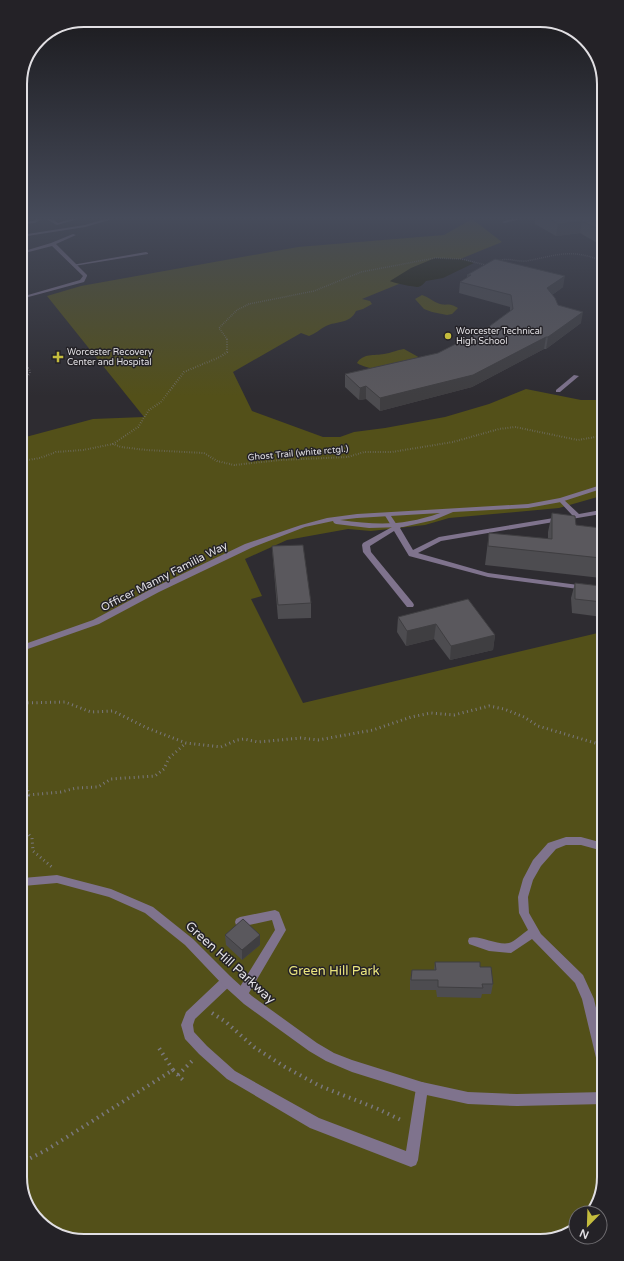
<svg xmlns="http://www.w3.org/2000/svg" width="624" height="1261" font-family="'Varela Round',sans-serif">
  <rect width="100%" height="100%" fill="#2e2c31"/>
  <g fill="#535019">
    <path d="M472 219 502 242 362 299 370 301 372 304 363 309 356 311C350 324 336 321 326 326 320 329 315 334 309 336L301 333 233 372 252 411 323 437H340L354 432 385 428 445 417 489 404 526 389 581 400H601V496L559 508 449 518 425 525 371 531 348 529 287 540 245 559 262 596 251 599 303 703 602 632 604 1177 593 1213H576V1227L564 1236 80 1241 45 1228 25 1201 22 438 93 419 144 417 47 296 81 286 298 247 444 235Z"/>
    <path d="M422 295C429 297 433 302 440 304 448 306 448 302 458 308L452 314 447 315 432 312 424 309 415 299Z"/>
    <path d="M404 349 422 359C402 365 376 375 357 363 363 353 374 356 384 354 391 353 397 350 404 349Z"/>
  </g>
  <path fill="#1e1d06" d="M435 258 461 259 474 263 443 278 426 281C424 283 422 286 418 287 414 287 393 283 390 281L411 268Z"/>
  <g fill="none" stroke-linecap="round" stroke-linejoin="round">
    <g stroke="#7a787d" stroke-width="1.5" stroke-dasharray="0.5 1.5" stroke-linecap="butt">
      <path d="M498 261C508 257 516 262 526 261 556 256 568 248 600 260"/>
      <path d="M227 339 219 328 237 310 249 304 314 291 361 272 435 258 461 259 486 265"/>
    </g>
    <g stroke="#7a787d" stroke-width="2" stroke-dasharray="0.5 2" stroke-linecap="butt">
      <path d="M21 367 29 368 30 373 21 384"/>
      <path d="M113 444 138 427 149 410 161 402 184 372 220 357 227 352V338"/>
      <path d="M22 461 40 458 56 452 83 450 113 444 121 447 146 450 204 453 217 461 234 465 280 460 348 457 364 452H392L453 442 499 429 515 427 578 440 601 436"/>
    </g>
    <g stroke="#7a787d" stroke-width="3" stroke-dasharray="1 3.5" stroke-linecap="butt">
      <path d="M23 703 65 702 91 712 113 711 147 728 186 743 221 747 237 740 244 739 258 742 301 738 318 740 373 730 411 717 431 713 454 715 489 706 504 709 524 717 538 726 602 745"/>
      <path d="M23 773 29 795 61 792 76 788 98 787 111 779 155 776 164 769 169 758 186 743"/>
      <path d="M23 802 29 795"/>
      <path d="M23 828 32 838 33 851 53 868"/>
    </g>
    <g stroke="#7a787d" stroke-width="4" stroke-dasharray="1.5 4.5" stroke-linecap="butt">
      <path d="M212 1013 226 1022 254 1047 285 1067 320 1086 378 1109 401 1120"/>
      <path d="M173 1070 185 1082"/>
      <path d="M178 1075 195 1058"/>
      <path d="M25 1161 48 1149 173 1070 159 1048"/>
    </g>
    <g fill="#7f738d" fill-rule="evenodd">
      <path d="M36 219H42L35 223 21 224V222L34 221Z"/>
      <path d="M46 219H52L58 223 70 219H78L57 225Z"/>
      <path d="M146 252 148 253V254L74 266 72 265Z"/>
      <path d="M574 375 579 376 560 392H556V390Z"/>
      <path d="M561 498 563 499 579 514 601 510V514L441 541 418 553 488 573 601 588V592L488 577 409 556 394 531 370 546 371 552 413 603 414 605 413 607H407L363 552 362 545 363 543 392 527 384 514 385 513H389L397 525 401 527 400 528 413 550 439 537 572 515 558 500Z"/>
      <path d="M566 837H581L603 843V851L581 845H566L556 849 541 866 533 880 528 897 529 913 541 934 583 975 594 999 603 1039 604 1072 600 1070 598 1066 582 999 575 983 532 939 511 953 489 951 469 944 468 941 469 938C478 934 498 946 509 943 514 942 523 933 528 930L519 913 518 897 523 879 533 860 548 843Z"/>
      <path d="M275 910 279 912 286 930 246 998 242 999 238 998 236 994 238 990 275 930 272 920 240 927 236 925 235 922 236 919 240 917Z"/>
      <path d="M227 976 231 977 233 981 231 985 195 1019 193 1025 194 1032 207 1046 235 1071 319 1118 406 1151 416 1088 418 1084 422 1082 426 1084 428 1088 418 1160 416 1165 411 1167 310 1128 227 1079 199 1054 185 1039 181 1025 186 1012 223 977Z"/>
    </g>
    <g fill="#7f738d" fill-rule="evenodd">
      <path d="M105 219H113L85 227 21 237V235L85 225Z"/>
      <path d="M511 219H522L504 223 502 222Z"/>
      <path d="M73 234 76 235 56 244 87 275V276L84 282 21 299V297L80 280 83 276 52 246 21 254V252L51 243Z"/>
      <path d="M601 485V489L561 502 528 508 453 512 434 520 403 527 369 528 336 524 334 523 333 521 305 527 251 548 159 592 99 624 22 651V645L93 620 153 588 245 544 301 525 327 518 357 514 528 504 560 498ZM440 513C403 526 378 525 340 520L357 518Z"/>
      <path d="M57 875 111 889 153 907 193 939 231 977 252 996 317 1043 334 1053 352 1060 422 1082 468 1092 517 1094 604 1092V1104L517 1106 468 1104 422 1094 352 1072 326 1061 309 1051 244 1004 223 985 185 945 145 913 109 897 57 883 23 886V878Z"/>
    </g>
  </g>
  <g fill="#4d4c50">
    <path d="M535 219H600V248L598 247 599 244 580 233 556 236 535 224Z"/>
    <path d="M467 275 563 287 552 295 558 305 581 323 546 349H544L472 387 380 411 366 399 359 400 345 387V374L438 353 487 328 510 311V307L459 293 460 282 467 278Z"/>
    <path d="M600 329V343L597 342 599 330Z"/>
    <path d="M552 513 576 525 601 528V578L485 565 489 533 548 539V532Z"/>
    <path d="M272 546 311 603V618L278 619 273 560Z"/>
    <path d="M575 583 601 586 602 617 572 613 571 598Z"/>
    <path d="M398 617 495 635 493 650 450 660 434 639 406 646 397 632Z"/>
    <path d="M225 935 260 945 242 960 226 945Z"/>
    <path d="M435 962 480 967 493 984 491 994H482L481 998 437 997 436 990H410V980L412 970H434Z"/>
  </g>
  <g fill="#3f3e41">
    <path d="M582 221 580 233 556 236 558 224Z"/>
    <path d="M565 276 563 287 545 300 547 288Z"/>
    <path d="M583 312 581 323 546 349 548 337Z"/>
    <path d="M546 337 544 349 472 387 380 411V398Z"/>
    <path d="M366 386V399L359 400 360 388Z"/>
    <path d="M436 624 434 639 406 646 407 631Z"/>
    <path d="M495 635 493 650 450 660 451 646Z"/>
    <path d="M260 935V945L242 960V950Z"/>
  </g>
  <g fill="#5a585d" stroke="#3f3e41">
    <path d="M550 219H600V230L582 221 558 224Z"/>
    <path d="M495 259 565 276 547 288 555 298 558 305 583 312 548 337H546L473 375 380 398 366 386 360 388 345 374 438 353 487 328 513 309 511 295 460 282 471 275H467Z"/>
    <path d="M552 513 575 516 576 525 601 528V558L488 546 489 533 552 539Z"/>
    <path d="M303 545 311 603 278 605 272 546Z"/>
    <path d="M575 583 601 586 602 602 575 599Z"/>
    <path d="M468 599 495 635 451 646 436 624 407 631 398 617Z"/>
    <path d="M243 919 260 935 242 950 225 935Z"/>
    <path d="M435 962H480V967H491L493 984H482L483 988 438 987V980H411L412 970H436Z"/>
  </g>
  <linearGradient id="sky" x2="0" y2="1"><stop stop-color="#19181b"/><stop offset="0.55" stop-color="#464b5a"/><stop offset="1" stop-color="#464b5a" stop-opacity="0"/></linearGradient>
  <rect width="624" height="396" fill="url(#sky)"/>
  <g fill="#c4bc3d" stroke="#242227" stroke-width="1.5">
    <circle cx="448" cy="336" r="4"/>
    <path d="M56 351h4v4h4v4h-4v4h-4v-4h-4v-4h4z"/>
  </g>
  <g text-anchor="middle" stroke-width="3" stroke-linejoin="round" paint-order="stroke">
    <g font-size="9" fill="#e1dfe3" stroke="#242227" text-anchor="start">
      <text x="456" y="334">Worcester Technical<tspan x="456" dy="10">High School</tspan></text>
      <text x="67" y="355">Worcester Recovery<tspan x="67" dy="10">Center and Hospital</tspan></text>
    </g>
    <g font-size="9" fill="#e1dfe3" stroke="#242227">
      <text transform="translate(298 453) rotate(-5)" y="3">Ghost Trail (white rctgl.)</text>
    </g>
    <g font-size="11" fill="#e1dfe3" stroke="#242227">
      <text transform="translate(164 576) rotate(-27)" y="4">Officer Manny Familia Way</text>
    </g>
    <g font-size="13" fill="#e1dfe3" stroke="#242227">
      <text transform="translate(231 962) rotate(42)" y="5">Green Hill Parkway</text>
    </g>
    <g font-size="13" fill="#ebe57e" stroke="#242227">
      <text x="334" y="975">Green Hill Park</text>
    </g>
  </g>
  <path d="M0 0H624V1261H0ZM84 27H540A57 57 0 0 1 597 84V1177A57 57 0 0 1 540 1234H84A57 57 0 0 1 27 1177V84A57 57 0 0 1 84 27Z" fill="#242227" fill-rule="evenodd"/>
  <path fill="none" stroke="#e1dfe3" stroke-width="2" d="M84 27H540A57 57 0 0 1 597 84V1177A57 57 0 0 1 540 1234H84A57 57 0 0 1 27 1177V84A57 57 0 0 1 84 27Z"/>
  <g transform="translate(588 1225) rotate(203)"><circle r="19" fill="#242227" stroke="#706e72"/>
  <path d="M0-3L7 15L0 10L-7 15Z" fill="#c4bc3d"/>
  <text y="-6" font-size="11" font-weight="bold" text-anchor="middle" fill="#e1dfe3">N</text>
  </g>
</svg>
